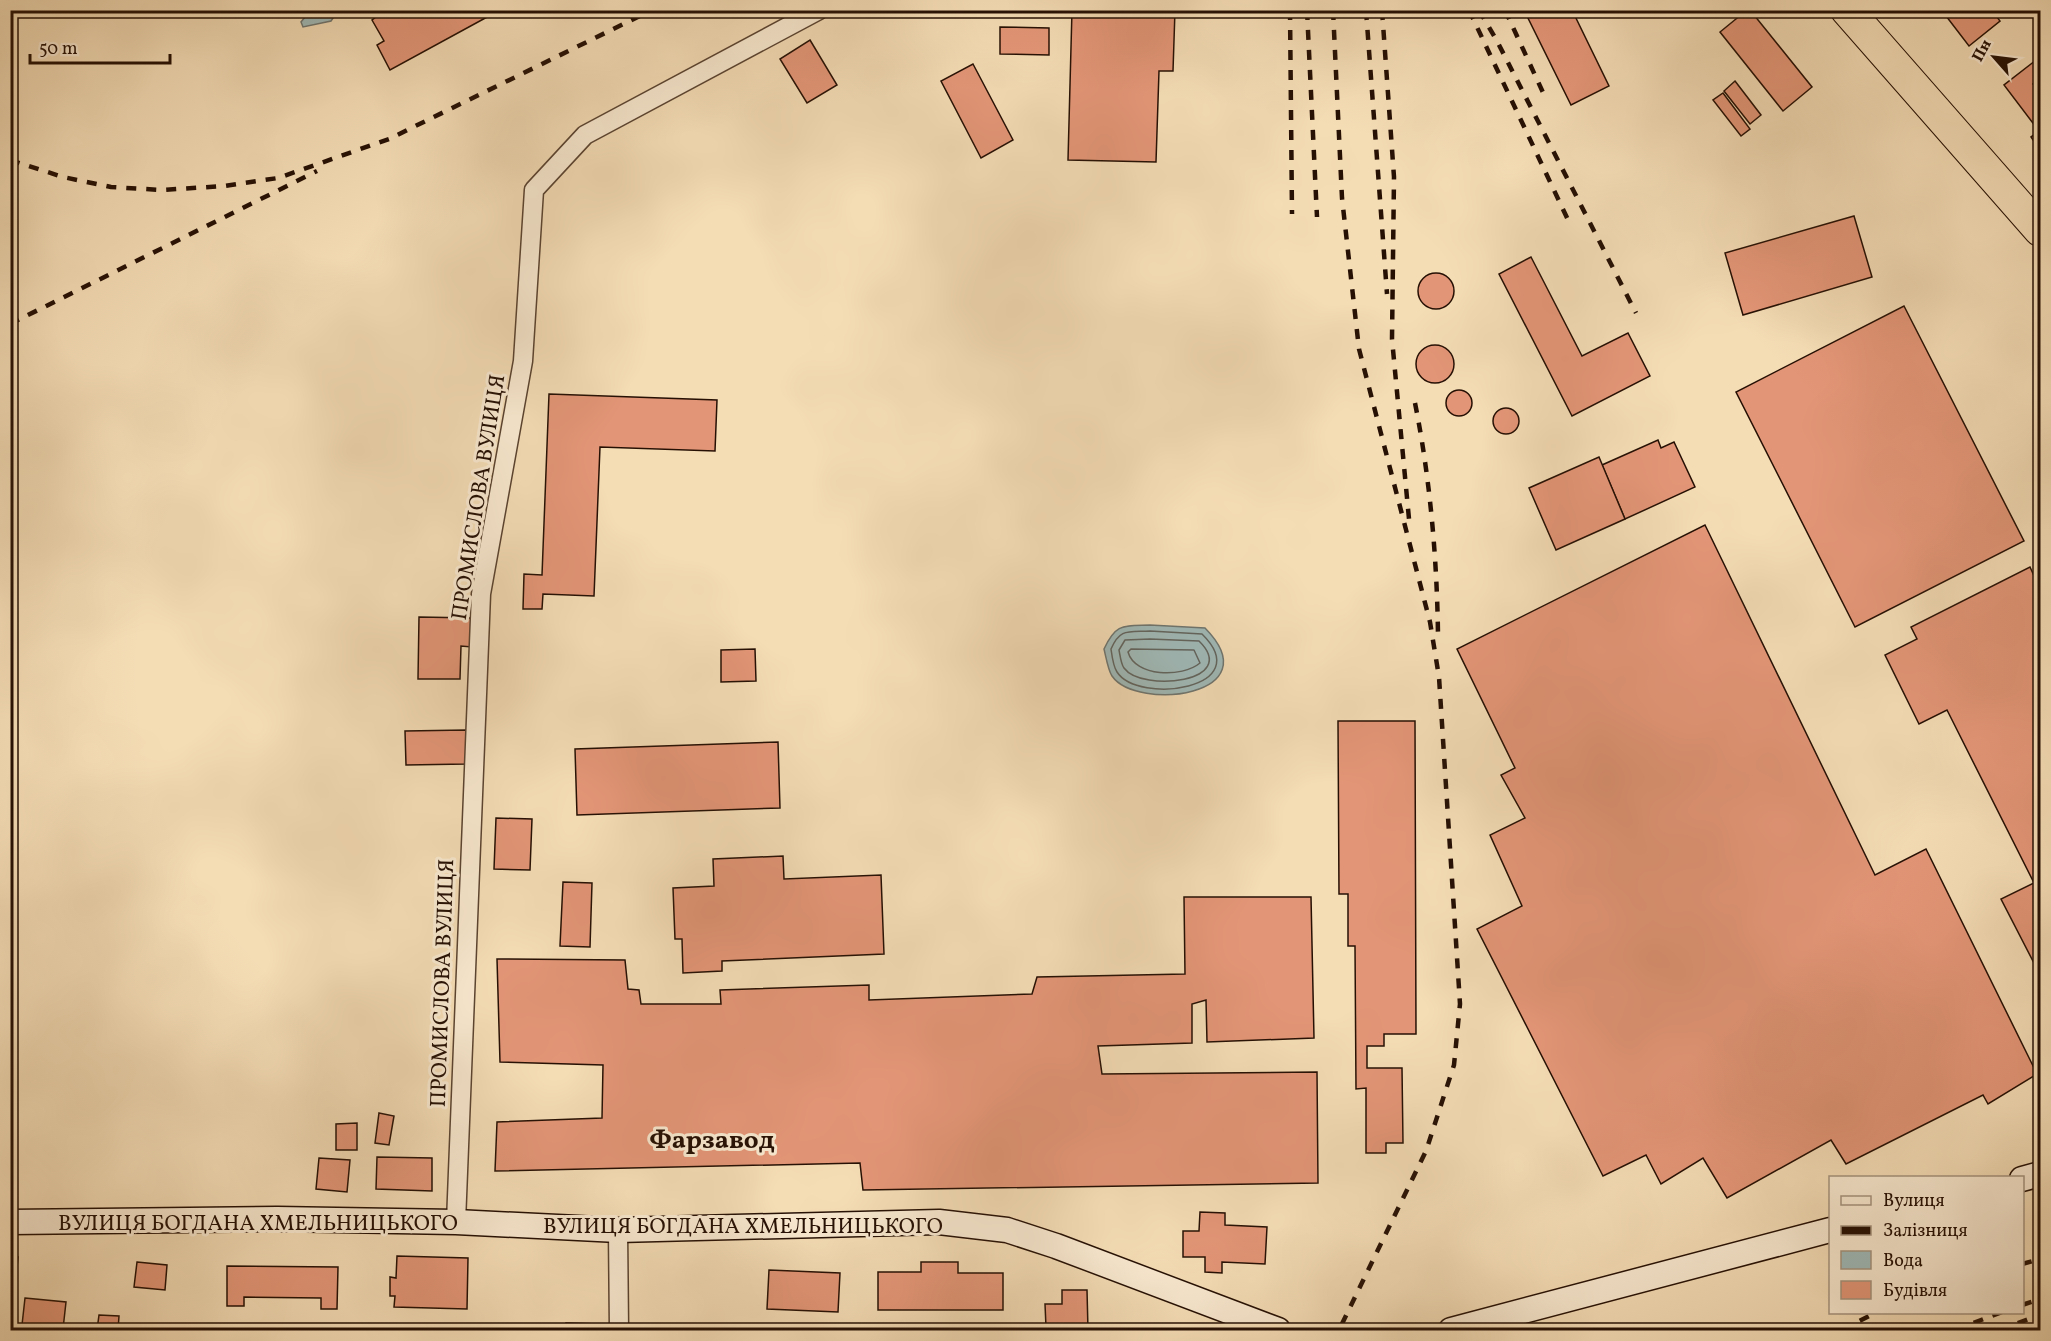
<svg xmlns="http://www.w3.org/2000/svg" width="2051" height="1341" font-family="Vollkorn,serif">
  <rect width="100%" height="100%" fill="#f4dcb5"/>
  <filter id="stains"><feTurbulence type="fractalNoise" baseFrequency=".00333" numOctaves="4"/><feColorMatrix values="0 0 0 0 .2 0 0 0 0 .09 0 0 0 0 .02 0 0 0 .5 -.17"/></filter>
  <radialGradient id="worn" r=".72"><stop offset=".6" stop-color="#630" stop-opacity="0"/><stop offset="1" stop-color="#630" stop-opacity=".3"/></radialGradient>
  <g fill="#9fb9b7" stroke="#6f756f" stroke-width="1.5">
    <path d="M310 11V10L338 11 331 21 303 27 301 22Z"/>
    <path d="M1150 625 1205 628C1272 696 1137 712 1112 676 1108 670 1106 657 1104 649 1116 623 1123 626 1150 625Z"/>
  </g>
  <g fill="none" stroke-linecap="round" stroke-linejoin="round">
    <g stroke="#62645e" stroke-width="1.5">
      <path d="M1150 631 1202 634C1258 689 1138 705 1117 672 1113 666 1112 656 1111 649 1120 628 1128 632 1150 631Z"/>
      <path d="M1150 639 1199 641C1241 682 1142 693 1124 668 1121 664 1120 655 1119 650L1125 640Z"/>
      <path d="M1131 649 1194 650 1200 663C1182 678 1135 677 1128 652Z"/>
    </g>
  </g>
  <g fill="#e39677" stroke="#261004" stroke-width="1.5">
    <path d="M386 10H500L390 70 377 45 384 41 372 20Z"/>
    <path d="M1072 10H1175L1173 71H1159L1156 162 1068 160Z"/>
    <path d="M1524 10H1572L1609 86 1571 105Z"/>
    <path d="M1747 10H1750L1812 87 1783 111 1720 32Z"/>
    <path d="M1945 10H1992L2000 21 1969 46 1943 12Z"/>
    <path d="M1000 27 1049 28V55L1000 54Z"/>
    <path d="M810 40 837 85 807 103 780 59Z"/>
    <path d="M2040 57V78L2033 84 2040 94 2039 149 2031 137 2039 131 2004 85Z"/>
    <path d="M973 64 1013 140 981 158 941 81Z"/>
    <path d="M1735 81 1761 115 1750 124 1724 91Z"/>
    <path d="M1723 93 1750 129 1741 136 1713 100Z"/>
    <path d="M1854 216 1872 277 1743 315 1725 253Z"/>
    <path d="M1531 257 1582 356 1628 333 1650 376 1572 416 1499 274Z"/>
    <circle cx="1436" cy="291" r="18"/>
    <path d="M1904 306 2024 541 1855 627 1736 392Z"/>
    <circle cx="1435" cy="364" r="19"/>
    <circle cx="1459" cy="403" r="13"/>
    <path d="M549 394 717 400 715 451 600 447 594 596 543 594 542 609H523L524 574 542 575Z"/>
    <circle cx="1506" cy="421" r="13"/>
    <path d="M1658 440 1661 448 1674 442 1695 487 1625 519 1602 465Z"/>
    <path d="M1599 457 1625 519 1556 550 1529 488Z"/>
    <path d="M1705 525 1875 875 1926 849 2037 1074 1988 1104 1983 1095 1846 1164 1831 1140 1727 1198 1703 1158 1661 1184 1646 1155 1603 1176 1477 929 1522 906 1490 835 1525 818 1501 775 1515 768 1457 649Z"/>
    <path d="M2030 567 2040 589V967L2037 969 2001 899 2034 883 1947 710 1919 724 1885 655 1917 639 1911 627Z"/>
    <path d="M419 617 473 618 472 647 461 646 460 679H418Z"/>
    <path d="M755 649 756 681 721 682V650Z"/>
    <path d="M1338 721H1415L1416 1034H1384V1046H1367V1068H1402L1403 1143H1386V1153H1366V1088L1356 1089 1355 946H1348V894H1339Z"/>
    <path d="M466 730V764L406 765 405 731Z"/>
    <path d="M778 742 780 808 577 815 575 749Z"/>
    <path d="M496 818 532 819 530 870 494 869Z"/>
    <path d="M783 856 784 879 881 875 884 954 722 961V971L683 973 682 939H675L673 888 714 886 713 859Z"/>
    <path d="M563 882 592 883 590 947 560 946Z"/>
    <path d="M1184 897H1311L1314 1038 1207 1042 1206 1000 1192 1004V1043L1098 1046 1102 1074 1317 1072 1318 1183 863 1190 860 1163 495 1171 497 1122 602 1118 603 1065 500 1062 497 959 625 960 628 989 639 990 641 1004H721L720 990 869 985V1000L1032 994 1037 977 1185 974Z"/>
    <path d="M379 1113 394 1116 389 1145 375 1143Z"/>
    <path d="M357 1123V1150H336V1124Z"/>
    <path d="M377 1157 432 1158V1191L376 1189Z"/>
    <path d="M319 1158 350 1160 347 1192 316 1189Z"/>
    <path d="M1200 1212 1225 1213V1225L1267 1227 1265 1264 1222 1262V1273L1205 1272V1257H1183V1231H1199Z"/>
    <path d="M397 1256 468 1258 467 1309 394 1307 395 1296H390V1277L396 1278Z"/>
    <path d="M10 1257H18L15 1287 10 1286Z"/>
    <path d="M137 1262 167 1265 165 1290 134 1287Z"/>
    <path d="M921 1262H958V1273H1003V1310H878V1272H921Z"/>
    <path d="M227 1266 338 1267 337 1309H321V1298L244 1297V1306H227Z"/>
    <path d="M769 1270 840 1273 838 1312 767 1309Z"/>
    <path d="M1062 1290H1087L1088 1330 1046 1327 1045 1304H1062Z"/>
    <path d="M25 1298 66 1302 63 1329 22 1325Z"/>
    <path d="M99 1315 119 1316 118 1330H97Z"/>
    <path d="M566 1323 600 1324 599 1330H566Z"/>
  </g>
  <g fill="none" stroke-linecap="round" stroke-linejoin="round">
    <defs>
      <g id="street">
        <path d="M456 1222 481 594 523 361 534 190 585 135 819 10"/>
        <path d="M618 1230 619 1330"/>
      </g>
      <g id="secondary">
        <path d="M2022 1179 2040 1174"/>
        <path d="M10 1222 277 1219 456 1222 618 1230 939 1222 1007 1230 1056 1246 1278 1330"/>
        <path d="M1451 1330 1830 1230"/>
      </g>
      <path id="highway" d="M1847 10 2040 230"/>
    </defs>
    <use href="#street" stroke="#5a4330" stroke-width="21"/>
    <use href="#secondary" stroke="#261004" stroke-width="27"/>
    <use href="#highway" stroke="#261004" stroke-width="34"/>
    <use href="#street" stroke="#f8e8cf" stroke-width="18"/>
    <use href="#secondary" stroke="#f8e8cf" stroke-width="24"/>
    <use href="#highway" stroke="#f4dcb5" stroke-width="32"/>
    <g stroke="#261004" stroke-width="4.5" stroke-dasharray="10 10" stroke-linecap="butt">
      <path d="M1290 10 1292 214"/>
      <path d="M1307 10 1317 217"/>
      <path d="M1333 10 1342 198 1359 349 1430 622 1439 677 1460 1004 1454 1065 1426 1151 1339 1330"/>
      <path d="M1366 10 1387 294"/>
      <path d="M1382 10 1394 177 1392 339 1409 519"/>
      <path d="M1469 10 1569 222"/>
      <path d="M1479 10 1497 41 1636 313"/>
      <path d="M1505 10 1546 99"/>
      <path d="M10 160 63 177 111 187 162 190 224 186 278 178 389 139 652 10"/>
      <path d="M10 324 317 171"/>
      <path d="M1415 403C1430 478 1437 558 1438 635"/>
      <path d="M2022 1264 2040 1259"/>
      <path d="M2022 1305 2040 1299"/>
      <path d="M1842 1330 1877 1312"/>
      <path d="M1955 1330 2002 1312"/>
      <path d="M1999 1330 2040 1315"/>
    </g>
  </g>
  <g text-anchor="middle" stroke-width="6" stroke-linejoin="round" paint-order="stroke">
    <g font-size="22" fill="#261004" stroke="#f8e8cf">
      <text transform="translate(477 497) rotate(-81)" y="8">ПРОМИСЛОВА ВУЛИЦЯ</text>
      <text transform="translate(441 983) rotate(-88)" y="8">ПРОМИСЛОВА ВУЛИЦЯ</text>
      <text x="258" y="1230">ВУЛИЦЯ БОГДАНА ХМЕЛЬНИЦЬКОГО</text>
      <text x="743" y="1233">ВУЛИЦЯ БОГДАНА ХМЕЛЬНИЦЬКОГО</text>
    </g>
    <g font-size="26" font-weight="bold" fill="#261004" stroke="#f8e8cf">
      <text x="712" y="1148">Фарзавод</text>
    </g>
  </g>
  <rect width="2051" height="1341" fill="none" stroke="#f4dcb5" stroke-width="36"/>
  <rect x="12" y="12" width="2027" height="1317" fill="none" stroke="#261004" stroke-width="3"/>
  <rect x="18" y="18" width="2015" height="1305" fill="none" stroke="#261004" stroke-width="1.5"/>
  <rect x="1829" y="1176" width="195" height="138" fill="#f8e8cf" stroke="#a4927e" stroke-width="1.5"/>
  <rect x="1841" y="1196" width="30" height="9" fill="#f8e8cf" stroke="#a4927e" stroke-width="1.5"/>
  <text x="1883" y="1206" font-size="18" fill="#261004">Вулиця</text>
  <rect x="1841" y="1226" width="30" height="9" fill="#261004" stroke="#a4927e" stroke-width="1.5"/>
  <text x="1883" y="1236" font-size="18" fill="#261004">Залізниця</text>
  <rect x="1841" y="1251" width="30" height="18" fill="#9fb9b7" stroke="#a4927e" stroke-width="1.5"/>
  <text x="1883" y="1266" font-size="18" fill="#261004">Вода</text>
  <rect x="1841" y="1281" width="30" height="18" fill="#e39677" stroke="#a4927e" stroke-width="1.5"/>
  <text x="1883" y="1296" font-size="18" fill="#261004">Будівля</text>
  <g transform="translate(1994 57) rotate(298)" stroke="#f8e8cf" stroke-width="4.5" paint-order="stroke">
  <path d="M0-4.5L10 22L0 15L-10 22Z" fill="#261004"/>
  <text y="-9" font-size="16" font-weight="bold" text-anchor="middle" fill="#261004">Пн</text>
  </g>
  <path d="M30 54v9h140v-9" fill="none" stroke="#261004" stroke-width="3"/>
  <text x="39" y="54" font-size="18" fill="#261004" stroke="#f8e8cf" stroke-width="4.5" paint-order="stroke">50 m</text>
  <rect width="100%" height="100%" filter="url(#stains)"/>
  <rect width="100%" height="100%" fill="url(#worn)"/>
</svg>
